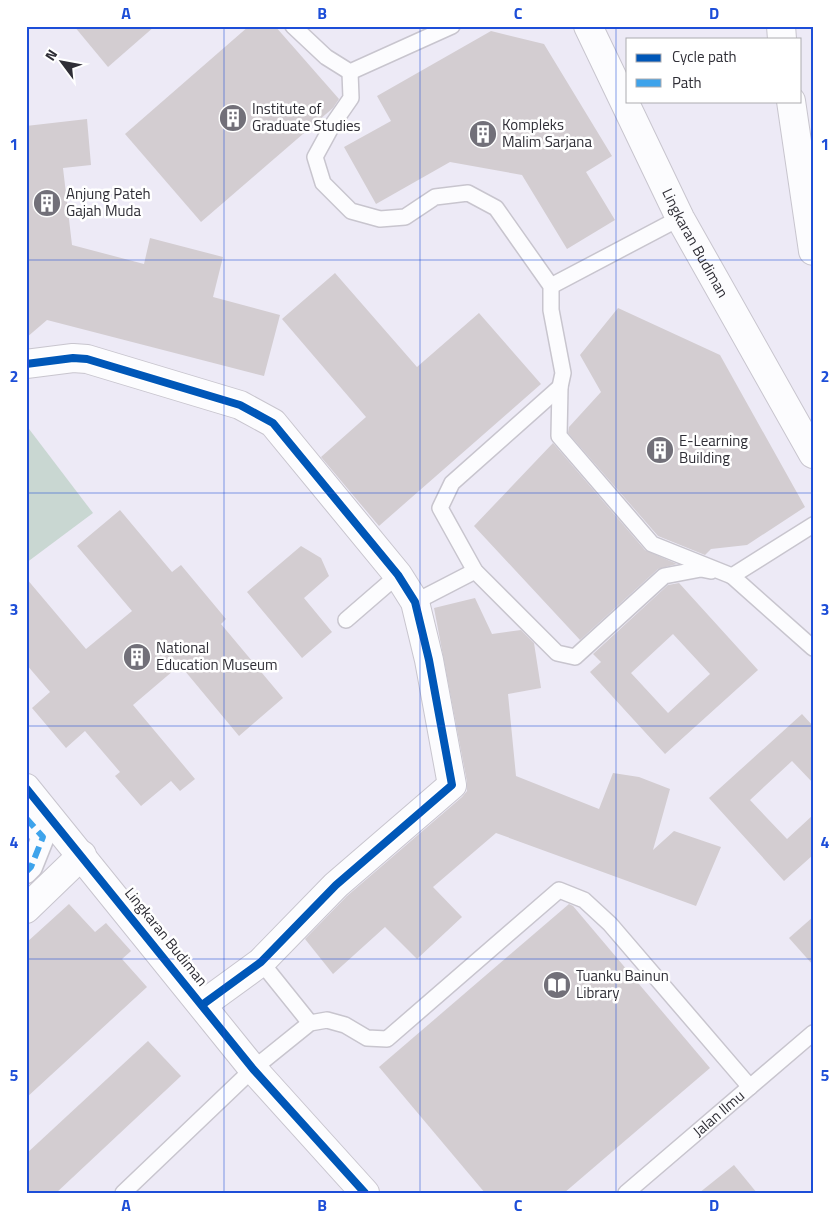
<svg xmlns="http://www.w3.org/2000/svg" width="839" height="1219" font-family="'Titillium Web',sans-serif">
  <rect width="100%" height="100%" fill="#edeaf6"/>
  <path fill="#c9d7d2" d="M26 425 93 513 26 563Z"/>
  <g fill="#d3cdd1" fill-rule="evenodd">
    <path d="M74 26H155L108 67Z"/>
    <path d="M249 26H275L339 99 333 108 201 222 125 134Z"/>
    <path d="M491 31 544 44 612 156 586 172 615 220 567 249 522 175 450 162 376 204 344 147 391 121 377 96Z"/>
    <path d="M87 119 91 165 63 168 72 245 144 264 150 238 223 257 213 297 280 315 264 376 47 320 26 338V126Z"/>
    <path d="M335 273 417 367 479 313 541 384 379 526 321 457 366 417 282 319Z"/>
    <path d="M618 308 720 355 805 507 747 545 711 549 705 555 658 536 568 433 569 427 601 392 580 355Z"/>
    <path d="M553 443 645 550 677 564 658 569 580 640 474 526Z"/>
    <path d="M120 510 172 572 181 565 226 619 221 624 283 698 239 736 180 665 133 705 195 779 180 791 171 781 141 806 115 776 120 772 85 731 66 748 32 708 50 692 26 664V578L86 649 132 611 77 546Z"/>
    <path d="M301 546 321 558 329 576 304 598 332 632 302 658 247 592Z"/>
    <path d="M679 583 758 670 665 754 590 672 601 662 593 654 668 585ZM673 634 710 674 668 713 631 673Z"/>
    <path d="M475 598 492 634 521 630 534 643 541 688 508 694 516 776 599 809 613 773 639 777 670 789 653 850 674 831 721 847 696 906 496 833 433 887 462 917 417 959 385 927 333 974 305 939 347 896 462 797 467 791V782L434 608Z"/>
    <path d="M802 714 813 726V783L792 761 750 800 787 839 813 815V855L784 881 709 798Z"/>
    <path d="M69 904 95 932 106 923 131 951 122 959 147 987 26 1098V943Z"/>
    <path d="M569 904 573 906 710 1068 564 1193H485L379 1067Z"/>
    <path d="M813 917V965L789 938Z"/>
    <path d="M148 1041 181 1076 56 1193H26V1154Z"/>
    <path d="M734 1165 757 1193H699Z"/>
  </g>
  <g fill="none" stroke-linecap="round" stroke-linejoin="round">
    <defs>
      <g id="service">
        <path d="M293 26 326 57 350 72 452 26"/>
        <path d="M350 72 351 98 333 124 315 157 323 183 351 211 380 219 405 217 435 197 468 193 496 208 551 286V310L563 373 560 387 559 436 652 544 732 576"/>
        <path d="M551 286 680 218"/>
        <path d="M560 387 452 483 440 508 475 571 557 653 575 657 664 576 701 569 711 571"/>
        <path d="M813 525 732 576 813 648"/>
        <path d="M415 602 475 571"/>
        <path d="M346 620 398 575"/>
        <path d="M261 962 310 1023"/>
        <path d="M123 1193 253 1069 310 1023 327 1020 345 1025 367 1038 387 1039 559 890 584 900 610 924 750 1087"/>
        <path id="s1" d="M626 1193 813 1033"/>
      </g>
      <path id="pedestrian" d="M26 818 43 837 31 867 26 872"/>
      <g id="minor">
        <path id="s2" d="M588 26 680 218 813 454"/>
        <path d="M781 26 782 39"/>
        <path d="M791 101 813 251"/>
        <path d="M26 364 73 358 87 359 240 405 273 423 398 575 415 602 429 660 452 785 336 885 261 962 202 1005"/>
        <path d="M26 788 253 1069 365 1193"/>
        <path d="M26 909 82 855"/>
      </g>
    </defs>
    <use href="#service" stroke="#c8c5ce" stroke-width="18"/>
    <use href="#pedestrian" stroke="#c8c5ce" stroke-width="25"/>
    <use href="#minor" stroke="#c8c5ce" stroke-width="30"/>
    <use href="#service" stroke="#fcfcfe" stroke-width="15"/>
    <use href="#pedestrian" stroke="#fcfcfe" stroke-width="22"/>
    <use href="#minor" stroke="#fcfcfe" stroke-width="28"/>
    <path stroke="#3ea3eb" stroke-width="6" stroke-dasharray="12 6" stroke-linecap="butt" d="M26 818 43 837 31 867 26 872"/>
    <defs>
      <g id="cycleway">
        <path d="M26 364 73 358 87 359 240 405 273 423 398 575 415 602 429 660 452 785 336 885 261 962 202 1005"/>
        <path d="M26 788 253 1069 365 1193"/>
      </g>
    </defs>
    <use href="#cycleway" stroke="#fff" stroke-width="11"/>
    <use href="#cycleway" stroke="#0057b8" stroke-width="8"/>
  </g>
  <path fill="none" stroke="#1d4ed8" stroke-width="1" stroke-opacity="0.55" d="M224 26V1193M420 26V1193M616 26V1193M26 260H813M26 493H813M26 726H813M26 959H813"/>
  <defs>
    <symbol id="building-disc" viewBox="-11 -11 22 22"><circle r="9.5" fill="#727079" stroke="#fff"/><path d="M-4-6H4V6H1V3H-1V6H-4ZM-2.5-4.3h1.7v1.8h-1.7ZM.8-4.3h1.7v1.8H.8ZM-2.5-1h1.7V.8h-1.7ZM.8-1h1.7V.8H.8Z" fill="#fff"/></symbol>
    <symbol id="library-disc" viewBox="-11 -11 22 22"><circle r="9.5" fill="#727079" stroke="#fff"/><path d="M-6-4Q-3-5.5-.7-3.5V5Q-3 3-6 4ZM6-4Q3-5.5 .7-3.5V5Q3 3 6 4Z" fill="#fff"/></symbol>
  </defs>
  <g fill-rule="evenodd">
    <use href="#building-disc" x="217" y="102" width="32" height="32"/>
    <use href="#building-disc" x="467" y="118" width="32" height="32"/>
    <use href="#building-disc" x="31" y="187" width="32" height="32"/>
    <use href="#building-disc" x="644" y="434" width="32" height="32"/>
    <use href="#building-disc" x="121" y="641" width="32" height="32"/>
    <use href="#library-disc" x="541" y="969" width="32" height="32"/>
  </g>
  <g text-anchor="middle" stroke-width="5" stroke-linejoin="round" paint-order="stroke">
    <g font-size="15" fill="#2f2e36" stroke="#fff" text-anchor="start">
      <text x="252" y="114">Institute of<tspan x="252" dy="17">Graduate Studies</tspan></text>
      <text x="502" y="130">Kompleks<tspan x="502" dy="17">Malim Sarjana</tspan></text>
      <text x="66" y="199">Anjung Pateh<tspan x="66" dy="17">Gajah Muda</tspan></text>
      <text x="679" y="446">E-Learning<tspan x="679" dy="17">Building</tspan></text>
      <text x="156" y="653">National<tspan x="156" dy="17">Education Museum</tspan></text>
      <text x="576" y="981">Tuanku Bainun<tspan x="576" dy="17">Library</tspan></text>
    </g>
    <g font-size="15" fill="#2f2e36" stroke="#fff">
      <text dy="5" stroke="none"><textPath href="#s2" startOffset="242">Lingkaran Budiman</textPath></text>
      <text transform="translate(166 937) rotate(51)" y="5">Lingkaran Budiman</text>
      <text dy="5" stroke="none"><textPath href="#s1" startOffset="122">Jalan Ilmu</textPath></text>
    </g>
  </g>
  <rect width="839" height="1219" fill="none" stroke="#ffffff" stroke-width="55"/>
  <rect x="626" y="38" width="175" height="65" fill="#ffffff" stroke="#acabaf"/>
  <rect x="636" y="54" width="25" height="8" fill="#0057b8" stroke="#acabaf"/>
  <text x="672" y="62" font-size="15" fill="#2f2e36">Cycle path</text>
  <rect x="636" y="79" width="25" height="8" fill="#3ea3eb" stroke="#acabaf"/>
  <text x="672" y="88" font-size="15" fill="#2f2e36">Path</text>
  <g transform="translate(62 62) rotate(302)" stroke="#ffffff" stroke-width="4" paint-order="stroke">
  <path d="M0-4L9 19L0 12L-9 19Z" fill="#2f2e36"/>
  <text y="-8" font-size="14" font-weight="bold" text-anchor="middle" fill="#2f2e36">N</text>
  </g>
  <rect x="28" y="28" width="784" height="1164" fill="none" stroke="#1d4ed8" stroke-width="2"/>
  <g font-size="16" text-anchor="middle" font-weight="bold" fill="#1d4ed8">
    <text x="126" y="19">A</text>
    <text x="322" y="19">B</text>
    <text x="518" y="19">C</text>
    <text x="714" y="19">D</text>
    <text x="14" y="150">1</text>
    <text x="825" y="150">1</text>
    <text x="14" y="382">2</text>
    <text x="825" y="382">2</text>
    <text x="14" y="615">3</text>
    <text x="825" y="615">3</text>
    <text x="14" y="848">4</text>
    <text x="825" y="848">4</text>
    <text x="14" y="1081">5</text>
    <text x="825" y="1081">5</text>
    <text x="126" y="1211">A</text>
    <text x="322" y="1211">B</text>
    <text x="518" y="1211">C</text>
    <text x="714" y="1211">D</text>
  </g>
</svg>
